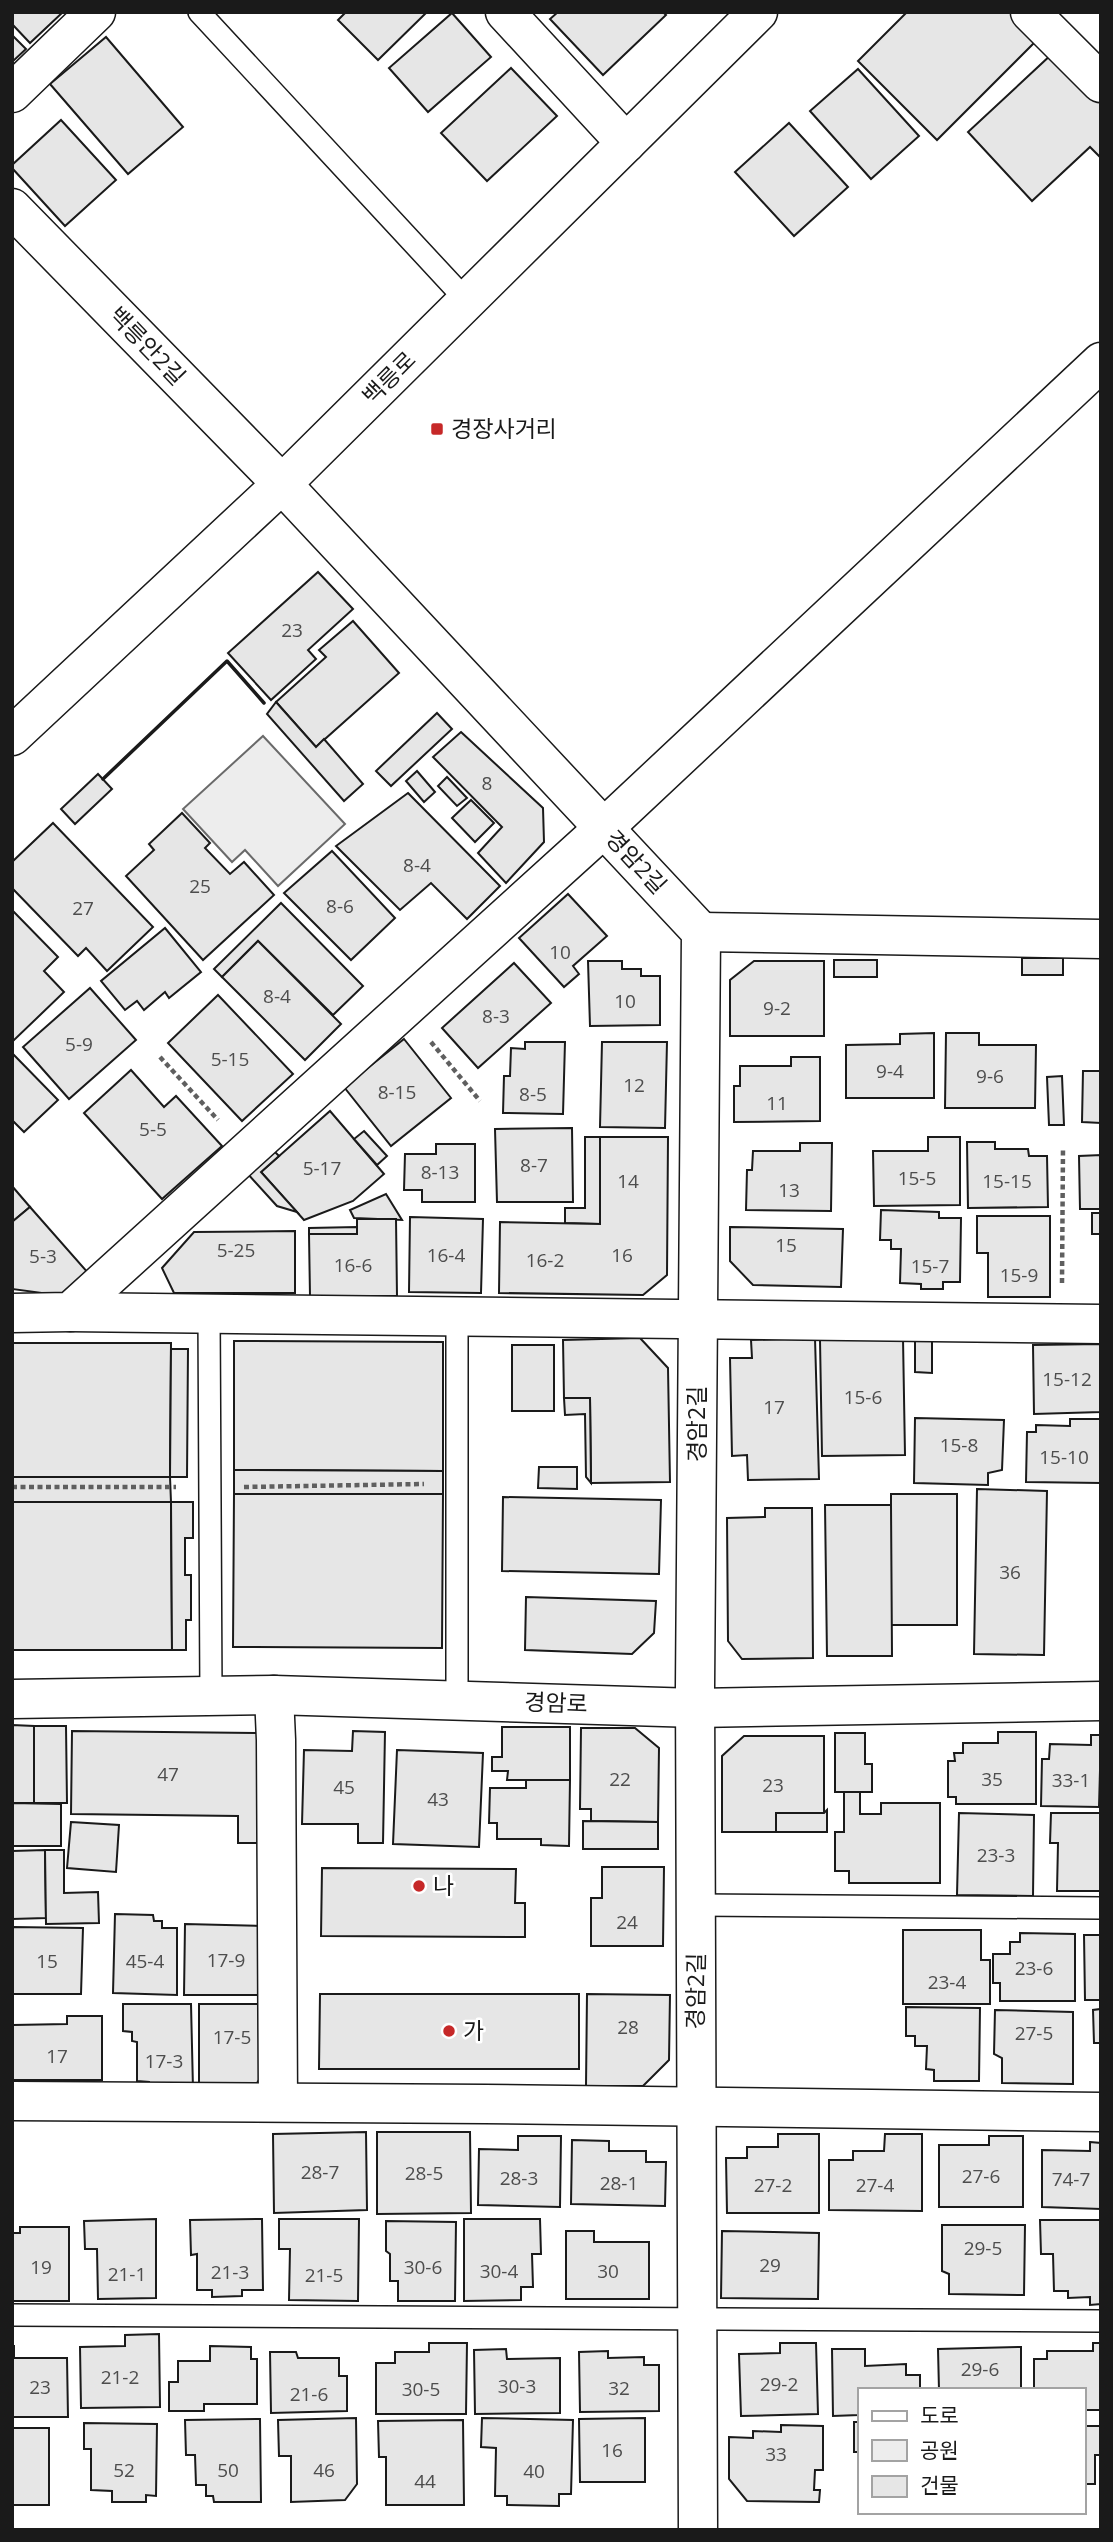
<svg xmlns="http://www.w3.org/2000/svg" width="1113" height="2542" font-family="'Open Sans','Noto Sans KR',sans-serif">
  <rect width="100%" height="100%" fill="#fff"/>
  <path fill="#ededed" stroke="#6a6a6a" stroke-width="2" d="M263 736 345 824 278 886 245 850 232 862 183 809Z"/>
  <g fill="#e6e6e6" stroke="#1a1a1a" stroke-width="2">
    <path d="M12 12H63L30 43 12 24Z"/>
    <path d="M346 12H427L378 60 338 20Z"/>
    <path d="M558 12H663L666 15 603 75 550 19Z"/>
    <path d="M907 12H1011L1038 39 937 140 858 61Z"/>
    <path d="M452 13 491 57 428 112 389 68Z"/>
    <path d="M12 35 26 49 12 62Z"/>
    <path d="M106 37 183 127 128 174 50 84Z"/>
    <path d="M1053 53 1101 104V158L1090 147 1032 201 968 132Z"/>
    <path d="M511 68 557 116 487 181 441 133Z"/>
    <path d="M858 69 919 136 871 179 810 111Z"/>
    <path d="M61 120 116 180 65 226 12 168V165Z"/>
    <path d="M789 123 848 187 794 236 735 172Z"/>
    <path d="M318 572 353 609 308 650 316 659 271 700 228 653Z"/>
    <path d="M353 621 399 673 316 747 276 702 326 657 319 650Z"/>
    <path d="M276 702 316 747 324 739 363 784 344 801 267 714Z"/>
    <path d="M437 713 452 729 391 786 376 771Z"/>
    <path d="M461 732 543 808 544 842 506 883 478 853 502 827 433 757Z"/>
    <path d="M417 771 435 792 424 802 406 781Z"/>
    <path d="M98 774 112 789 75 824 61 809Z"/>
    <path d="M447 777 467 798 457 806 438 786Z"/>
    <path d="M408 793 500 886 467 919 431 883 400 910 336 846Z"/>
    <path d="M471 800 494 823 475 842 452 818Z"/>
    <path d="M182 813 210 843 205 848 230 874 244 862 274 895 203 960 126 876 154 850 149 844Z"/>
    <path d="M53 823 153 927 107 971 86 948 78 956 12 888V862Z"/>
    <path d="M332 851 395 918 351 960 284 893Z"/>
    <path d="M568 894 607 936 573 966 579 974 564 987 519 938Z"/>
    <path d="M281 903 363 986 333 1015 258 941 222 977 214 969Z"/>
    <path d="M12 910 58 957 44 971 64 992 12 1042Z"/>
    <path d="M165 928 201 972 169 998 165 992 144 1010 137 1001 125 1010 101 981Z"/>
    <path d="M258 941 341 1024 305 1060 222 977Z"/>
    <rect x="1022" y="958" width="41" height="17"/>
    <rect x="834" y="960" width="43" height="17"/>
    <path d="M588 961H622V969H641V976H660V1025L590 1026Z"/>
    <path d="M754 961H824V1036H730V980Z"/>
    <path d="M514 963 551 1003 478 1068 442 1028Z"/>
    <path d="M90 988 136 1040 69 1099 23 1047Z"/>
    <path d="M218 995 293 1074 242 1121 168 1043Z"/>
    <path d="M934 1033V1098H846V1045L900 1044V1034Z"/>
    <path d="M946 1033H979V1045H1036L1035 1108H945Z"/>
    <path d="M404 1039 451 1098 391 1146 344 1087Z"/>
    <path d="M525 1042H565L563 1114 503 1113 504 1076H510L511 1048 525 1049Z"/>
    <path d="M602 1042H667L665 1128 600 1127Z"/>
    <path d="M12 1053 58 1100 24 1132 12 1120Z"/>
    <path d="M791 1057H820V1121L734 1122V1086H740V1066H791Z"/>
    <path d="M131 1070 164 1107 176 1096 222 1146 162 1199 84 1113Z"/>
    <path d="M1083 1071H1101V1123L1082 1122Z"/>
    <path d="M1062 1076 1064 1125H1049L1047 1077Z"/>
    <path d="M330 1111 384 1174 353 1201 304 1220 261 1172Z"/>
    <path d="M572 1128 573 1202H497L495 1129Z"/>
    <path d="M364 1131 387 1156 377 1165 354 1139Z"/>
    <path d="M585 1137H600V1224L565 1223V1208H585Z"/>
    <path d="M600 1137H668L667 1275 643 1295 499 1293 500 1222 600 1224Z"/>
    <path d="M928 1137H960V1205L874 1206 873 1151H928Z"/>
    <path d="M967 1142H995V1149H1028L1029 1156H1047L1048 1207 968 1208Z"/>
    <path d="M800 1143H832L831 1211 746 1210 747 1170H752L753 1151H800Z"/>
    <path d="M436 1144H475V1202H422V1190H404L405 1154H436Z"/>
    <path d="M273 1150 279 1156 261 1172 297 1212 277 1206 247 1173Z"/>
    <path d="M1101 1155V1209H1080L1079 1156Z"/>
    <path d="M12 1186 30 1207 12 1222Z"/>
    <path d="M386 1194 402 1220 354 1218 350 1210Z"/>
    <path d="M30 1207 89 1274 64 1296 12 1289V1222Z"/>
    <path d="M881 1210 939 1212V1218H961L960 1282H943V1289H921V1284L900 1283 901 1249H891V1240H880Z"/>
    <rect x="1092" y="1213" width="9" height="21"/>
    <path d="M977 1216H1050V1297H988V1253H977Z"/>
    <path d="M410 1217 483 1219 481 1293 409 1292Z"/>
    <path d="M357 1219H396L397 1296H310L309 1234H357Z"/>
    <path d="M357 1227V1234H309V1228Z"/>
    <path d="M730 1227 843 1229 841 1287 753 1285 730 1261Z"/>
    <path d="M295 1231V1293H174L162 1268 194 1232Z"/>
    <path d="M640 1338 668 1368 670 1482 591 1483 590 1398H564L563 1340Z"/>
    <path d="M815 1338 819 1479 748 1480 747 1455 732 1456 730 1358H752L751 1340Z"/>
    <path d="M903 1338 905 1455 822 1456 820 1340Z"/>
    <path d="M915 1339 932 1340V1373L915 1372Z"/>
    <path d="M234 1341 443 1342V1471L234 1470Z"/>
    <path d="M12 1343H171L170 1477H12Z"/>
    <path d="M1101 1344V1412L1034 1414 1033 1345Z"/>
    <rect x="512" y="1345" width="42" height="66"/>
    <path d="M171 1349H188L187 1477H170Z"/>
    <path d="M564 1398H590L591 1483 586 1477 585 1414 565 1415Z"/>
    <path d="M915 1418 1004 1420 1002 1470 988 1473V1485L914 1483Z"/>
    <path d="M1070 1419H1101V1483L1026 1482 1027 1432H1036V1425L1070 1426Z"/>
    <path d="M539 1467H577V1489L538 1488Z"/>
    <path d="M234 1470 443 1471V1494H234Z"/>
    <path d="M12 1477H170L171 1502H12Z"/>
    <path d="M977 1489 1047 1491 1044 1655 974 1654Z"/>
    <path d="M234 1494H443L442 1648 233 1647Z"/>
    <rect x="891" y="1494" width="66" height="131"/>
    <path d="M503 1497 661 1500 659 1574 502 1571Z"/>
    <path d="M12 1502H171L172 1650H12Z"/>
    <path d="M171 1502H193V1538H185V1575H191V1620H186V1650H172Z"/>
    <path d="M825 1505H891L892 1656H827Z"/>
    <path d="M765 1508H812L813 1658 742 1659 728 1641 727 1518 765 1517Z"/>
    <path d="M526 1597 656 1601 654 1633 632 1654 525 1650Z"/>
    <path d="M12 1725 34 1726V1803H12Z"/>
    <path d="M34 1726H66L67 1803H34Z"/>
    <path d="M502 1727H570V1780H507L508 1771H492V1757H502Z"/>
    <path d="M581 1728H635L659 1748 658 1822 591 1821V1809H580Z"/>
    <path d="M72 1731 265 1733 264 1843H238V1816L71 1814Z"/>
    <path d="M353 1731 385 1732 383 1843H358V1824H302L304 1750 352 1751Z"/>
    <path d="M998 1732H1036V1804H956V1797H948V1761H955L954 1753H963V1743H998Z"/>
    <path d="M835 1733H865V1764H872V1792H835Z"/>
    <path d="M1091 1735H1101L1099 1807 1041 1806 1042 1759H1049L1050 1744 1091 1745Z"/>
    <path d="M744 1736H824V1813H776V1832H722V1756Z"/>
    <path d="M397 1750 483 1753 479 1847 393 1844Z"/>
    <path d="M526 1780H570L569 1846 541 1845V1839H497V1823H489L490 1788H526Z"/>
    <path d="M844 1792H860V1814H881V1803H940V1883H849V1871H835V1832H844Z"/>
    <path d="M12 1803 61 1804V1846H12Z"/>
    <path d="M827 1810V1832H776V1813H824Z"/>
    <path d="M959 1813 1034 1815 1033 1896 957 1895Z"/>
    <path d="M1051 1813H1101V1891H1057L1058 1843H1050Z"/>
    <path d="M583 1821 658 1822V1849H583Z"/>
    <path d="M71 1822 119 1825 116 1872 67 1868Z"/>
    <path d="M45 1850 46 1918 12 1919V1851Z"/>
    <path d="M45 1850H64V1893L98 1892 99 1923 46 1924Z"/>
    <path d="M602 1867H664L663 1946H591V1898H602Z"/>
    <path d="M322 1868 516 1869 515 1903H525V1937L321 1936Z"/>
    <path d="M115 1914 153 1915 154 1921H162V1928H177V1995L113 1993Z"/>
    <path d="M185 1924 267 1926 269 1995H184Z"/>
    <path d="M12 1927 83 1928 81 1994H12Z"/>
    <path d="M903 1930H981V1960H990V2004H903Z"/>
    <path d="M1020 1933 1075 1934V2001H1000V1983H993V1954H1010V1942H1020Z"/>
    <path d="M1084 1935H1101V2000H1085Z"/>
    <path d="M320 1994H579V2069H319Z"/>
    <path d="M587 1994 670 1995 669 2060 643 2086H586Z"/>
    <path d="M123 2004H191L193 2089 149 2091V2082L137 2081V2042L132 2041V2032L123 2031Z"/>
    <path d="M199 2004H265L266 2069 255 2086H199Z"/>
    <path d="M906 2007 980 2008 979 2081H934V2070L926 2069 927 2046H915V2036H906Z"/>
    <path d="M1101 2009V2043H1094L1093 2010Z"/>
    <path d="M995 2010 1073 2012V2084L1002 2083V2058L994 2054Z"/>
    <path d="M67 2016H102V2080H12L13 2025 67 2024Z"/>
    <path d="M366 2132 367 2210 274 2213 273 2134Z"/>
    <path d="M377 2132H470L471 2213 377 2214Z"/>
    <path d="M778 2134H819V2213H727L726 2158H747V2147H778Z"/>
    <path d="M885 2134H922V2211L829 2210V2160H853V2151H884Z"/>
    <path d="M518 2136H561L560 2207 478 2205 479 2149 518 2150Z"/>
    <path d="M989 2136H1023V2207H939V2145H989Z"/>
    <path d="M572 2140 609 2141V2151H646V2162H666L665 2206 571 2204Z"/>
    <path d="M1090 2142 1101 2143V2209L1042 2207V2150L1090 2151Z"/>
    <path d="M156 2219V2298L98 2299 97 2249H85L84 2221Z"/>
    <path d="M262 2219 263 2290H242V2296L212 2297V2290H197V2254L191 2255 190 2220Z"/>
    <path d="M279 2219H359L358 2301 289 2300 290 2249H279Z"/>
    <path d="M464 2219H540L541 2254H532L533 2287H521V2300L464 2301Z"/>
    <path d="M1040 2220H1101V2304L1090 2305V2297L1068 2298V2291H1054L1053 2254H1041Z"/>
    <path d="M386 2221 456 2222 455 2301H398V2281H390V2254L386 2251Z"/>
    <path d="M942 2225H1025L1024 2295 949 2294V2274L942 2271Z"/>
    <path d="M20 2227H69V2301H12V2233H20Z"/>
    <path d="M566 2231H594V2242H649V2299H566Z"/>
    <path d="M722 2231 819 2233 818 2299 721 2298Z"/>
    <path d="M159 2334 160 2407 81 2408 80 2347 125 2346V2335Z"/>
    <path d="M429 2343H467L466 2414H376V2363H395V2352H429Z"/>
    <path d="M780 2343H816L818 2414 741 2416 739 2354 780 2353Z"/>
    <path d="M1093 2343H1101V2410H1083V2390H1034V2359H1047V2351H1093Z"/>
    <path d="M12 2346H14V2358H67L68 2417H12Z"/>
    <path d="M210 2346 251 2347V2359H257V2404H204V2411H169V2382H178V2361H210Z"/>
    <path d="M1021 2347V2390H939L938 2349Z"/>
    <path d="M506 2349 507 2359 560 2358V2413L475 2414 474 2350Z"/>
    <path d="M832 2349H865V2366L906 2364V2375H920V2390H859V2415L833 2416Z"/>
    <path d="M608 2351V2358L644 2357V2365H659V2411L580 2412 579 2352Z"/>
    <path d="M270 2352H296L298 2358H339V2376H347V2411L271 2413Z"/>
    <path d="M356 2418 357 2484 345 2500 291 2502V2456H279L278 2420Z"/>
    <path d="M482 2418 573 2420 571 2494H559V2506L507 2505V2496H495L496 2448 481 2447Z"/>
    <path d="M645 2418V2482H580L579 2419Z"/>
    <path d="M260 2419 261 2502H214L213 2496H206V2485H196L195 2455H186L185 2420Z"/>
    <path d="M463 2420 464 2505H386V2457H379L378 2421Z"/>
    <rect x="854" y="2422" width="5" height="30"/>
    <path d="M84 2423 157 2424 156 2496 146 2495V2502H112V2491L91 2490V2449H84Z"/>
    <path d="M781 2425 823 2426V2470H815L814 2490H820L819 2502 747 2501 729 2479V2437L753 2438V2431L781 2432Z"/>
    <path d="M1083 2426H1101V2455H1095V2484H1083Z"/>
    <rect x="12" y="2428" width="37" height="77"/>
  </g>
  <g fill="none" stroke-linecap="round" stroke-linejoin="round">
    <defs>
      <g id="lane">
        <path d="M199 12 467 301"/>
        <path d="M209 1314 211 1696"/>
        <path d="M457 1317V1700"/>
        <path d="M697 1905 1101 1908"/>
        <path d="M12 2315 1101 2321"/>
      </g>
      <g id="street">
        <path d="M505 12 626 143"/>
        <path d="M1030 12 1101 83"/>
        <path d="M12 93 96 12"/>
        <path d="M12 208 282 484 701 932 695 1688 698 2530"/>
        <path d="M701 932 1101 939"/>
        <path d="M70 1312 1101 1324"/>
        <path d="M12 1313 70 1312 605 827 1101 362"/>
        <path d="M274 1695 276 1740 278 2102"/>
        <path d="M12 2101 485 2104 1101 2112"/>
      </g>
      <g id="secondary">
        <path d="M12 736 282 484 758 12"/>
        <path d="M12 1699 274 1695 696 1708 1101 1701"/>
      </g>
    </defs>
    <use href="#lane" stroke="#1a1a1a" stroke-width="24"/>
    <use href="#street" stroke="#1a1a1a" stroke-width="41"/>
    <use href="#secondary" stroke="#1a1a1a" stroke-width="41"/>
    <g stroke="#5f5f5f" stroke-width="4.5" stroke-dasharray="5 3.5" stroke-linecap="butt">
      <path d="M431 1042 480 1101"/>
      <path d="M160 1057 218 1120"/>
      <path d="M1062 1283 1063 1148"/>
      <path d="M12 1487H176"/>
      <path d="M244 1487 424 1484"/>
    </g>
    <use href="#lane" stroke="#fff" stroke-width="21"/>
    <use href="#street" stroke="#fff" stroke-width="38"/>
    <use href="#secondary" stroke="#fff" stroke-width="38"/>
    <path stroke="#1a1a1a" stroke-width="3.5" d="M103 779 227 661 264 703"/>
  </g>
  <g fill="#c62828" stroke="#fff" stroke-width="2.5">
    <rect x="430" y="422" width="14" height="14" rx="3.5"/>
    <circle cx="419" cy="1886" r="7"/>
    <circle cx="449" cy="2031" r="7"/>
  </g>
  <g text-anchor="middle" stroke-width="5" stroke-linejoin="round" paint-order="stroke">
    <g font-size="19" fill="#4d4d4d">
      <text x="292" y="637">23</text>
      <text x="487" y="790">8</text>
      <text x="417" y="872">8-4</text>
      <text x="200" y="893">25</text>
      <text x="340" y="913">8-6</text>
      <text x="83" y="915">27</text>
      <text x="560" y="959">10</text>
      <text x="277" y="1003">8-4</text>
      <text x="625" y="1008">10</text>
      <text x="777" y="1015">9-2</text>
      <text x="496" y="1023">8-3</text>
      <text x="79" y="1051">5-9</text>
      <text x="230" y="1066">5-15</text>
      <text x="890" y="1078">9-4</text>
      <text x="990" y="1083">9-6</text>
      <text x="634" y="1092">12</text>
      <text x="397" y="1099">8-15</text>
      <text x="533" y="1101">8-5</text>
      <text x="777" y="1110">11</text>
      <text x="153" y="1136">5-5</text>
      <text x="534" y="1172">8-7</text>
      <text x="322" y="1175">5-17</text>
      <text x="440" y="1179">8-13</text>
      <text x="917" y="1185">15-5</text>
      <text x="628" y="1188">14</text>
      <text x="1007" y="1188">15-15</text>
      <text x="789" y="1197">13</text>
      <text x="786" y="1252">15</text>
      <text x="236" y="1257">5-25</text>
      <text x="446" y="1262">16-4</text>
      <text x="622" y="1262">16</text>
      <text x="43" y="1263">5-3</text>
      <text x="545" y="1267">16-2</text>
      <text x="353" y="1272">16-6</text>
      <text x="930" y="1273">15-7</text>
      <text x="1019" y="1282">15-9</text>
      <text x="1067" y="1386">15-12</text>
      <text x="863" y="1404">15-6</text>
      <text x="774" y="1414">17</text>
      <text x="959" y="1452">15-8</text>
      <text x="1064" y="1464">15-10</text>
      <text x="1010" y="1579">36</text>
      <text x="168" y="1781">47</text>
      <text x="620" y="1786">22</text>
      <text x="992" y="1786">35</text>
      <text x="1071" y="1787">33-1</text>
      <text x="773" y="1792">23</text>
      <text x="344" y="1794">45</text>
      <text x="438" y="1806">43</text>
      <text x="996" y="1862">23-3</text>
      <text x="627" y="1929">24</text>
      <text x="226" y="1967">17-9</text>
      <text x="47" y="1968">15</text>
      <text x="145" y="1968">45-4</text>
      <text x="1034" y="1975">23-6</text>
      <text x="947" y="1989">23-4</text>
      <text x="628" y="2034">28</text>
      <text x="1034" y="2040">27-5</text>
      <text x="232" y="2044">17-5</text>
      <text x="57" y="2063">17</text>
      <text x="164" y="2068">17-3</text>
      <text x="320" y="2179">28-7</text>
      <text x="424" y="2180">28-5</text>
      <text x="981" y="2183">27-6</text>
      <text x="519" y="2185">28-3</text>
      <text x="1071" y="2186">74-7</text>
      <text x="619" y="2190">28-1</text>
      <text x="773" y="2192">27-2</text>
      <text x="875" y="2192">27-4</text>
      <text x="983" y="2255">29-5</text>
      <text x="770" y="2272">29</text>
      <text x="41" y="2274">19</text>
      <text x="423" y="2274">30-6</text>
      <text x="499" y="2278">30-4</text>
      <text x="608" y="2278">30</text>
      <text x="230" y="2279">21-3</text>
      <text x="127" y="2281">21-1</text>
      <text x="324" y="2282">21-5</text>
      <text x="980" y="2376">29-6</text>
      <text x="120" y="2384">21-2</text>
      <text x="779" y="2391">29-2</text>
      <text x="517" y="2393">30-3</text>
      <text x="40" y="2394">23</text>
      <text x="619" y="2395">32</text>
      <text x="421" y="2396">30-5</text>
      <text x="309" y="2401">21-6</text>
      <text x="612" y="2457">16</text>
      <text x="776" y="2461">33</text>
      <text x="124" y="2477">52</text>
      <text x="228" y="2477">50</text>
      <text x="324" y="2477">46</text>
      <text x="534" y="2478">40</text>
      <text x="425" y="2488">44</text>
    </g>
    <g font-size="23" fill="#1a1a1a" stroke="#fff">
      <text transform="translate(147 346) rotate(46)" y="8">백릉안2길</text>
      <text transform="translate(389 378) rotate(-45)" y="8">백릉로</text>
      <text transform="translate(636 862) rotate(47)" y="8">경암2길</text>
      <text transform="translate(697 1424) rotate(-90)" y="8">경암2길</text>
      <text transform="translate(556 1703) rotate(2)" y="8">경암로</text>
      <text transform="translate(696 1991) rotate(-89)" y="8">경암2길</text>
    </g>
    <g font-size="23" fill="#1a1a1a" stroke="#fff" text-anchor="start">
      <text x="451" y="437">경장사거리</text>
      <text x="433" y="1894">나</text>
      <text x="463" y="2039">가</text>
    </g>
  </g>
  <rect width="1113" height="2542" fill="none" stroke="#1a1a1a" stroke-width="28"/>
  <rect x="858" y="2388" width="228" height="126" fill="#ffffff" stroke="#a3a3a3" stroke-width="2"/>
  <rect x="872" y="2411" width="35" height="10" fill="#ffffff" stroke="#a3a3a3" stroke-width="2"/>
  <text x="920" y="2423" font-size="21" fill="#1a1a1a">도로</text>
  <rect x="872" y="2440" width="35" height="21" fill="#ededed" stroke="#a3a3a3" stroke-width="2"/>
  <text x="920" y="2458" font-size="21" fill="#1a1a1a">공원</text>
  <rect x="872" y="2476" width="35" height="21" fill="#e6e6e6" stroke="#a3a3a3" stroke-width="2"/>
  <text x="920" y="2493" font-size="21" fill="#1a1a1a">건물</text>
</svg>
